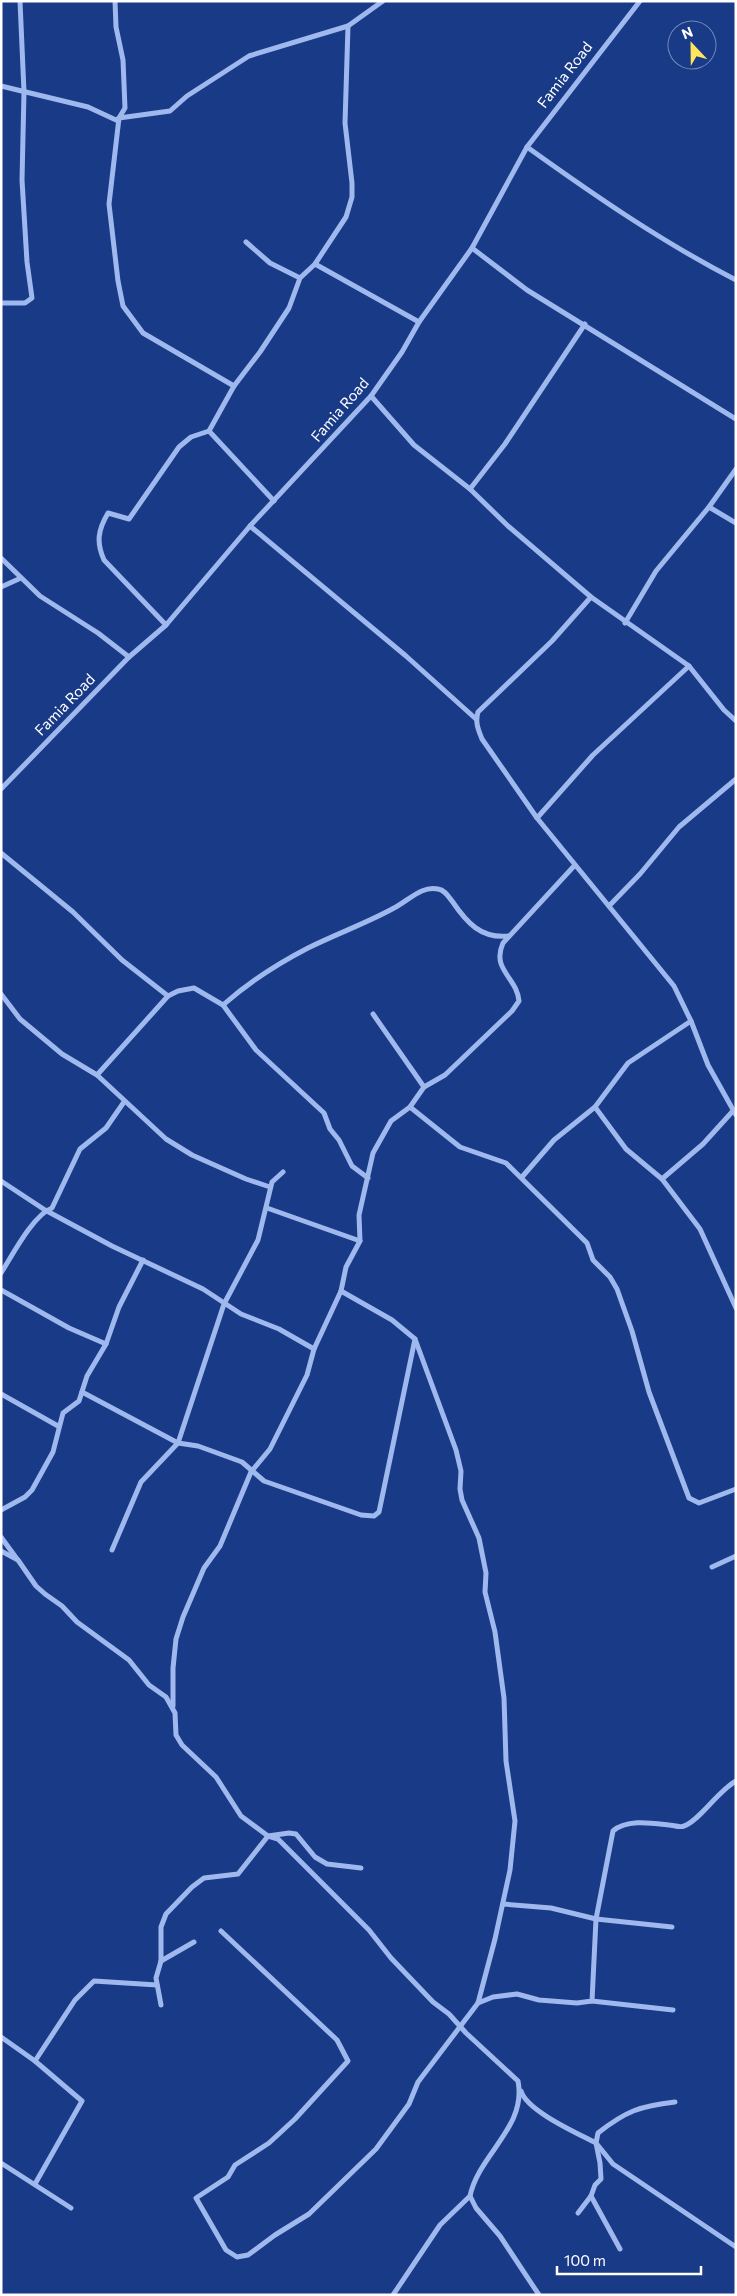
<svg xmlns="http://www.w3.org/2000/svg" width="737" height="2296" font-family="Commissioner,sans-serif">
  <rect width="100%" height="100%" fill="#183a87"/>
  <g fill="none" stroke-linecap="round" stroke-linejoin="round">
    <g stroke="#9fb8ed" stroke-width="5">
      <path d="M115 1 116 27 123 60 125 108 119 118 109 204 118 281 123 306 143 333 234 386"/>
      <path d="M1 86 88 107 116 120 119 118 170 111 187 96 249 56 348 26 383 1"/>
      <path d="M527 147C594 195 662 242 736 280"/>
      <path d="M246 242 270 263 300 278"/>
      <path d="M472 248 527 290 736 419"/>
      <path d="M315 264 419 322"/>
      <path d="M1 303H25L32 298 27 262 22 180 24 92 20 1"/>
      <path d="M371 396 414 445 470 489 508 526 591 597 689 666 724 710 736 721"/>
      <path d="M209 431 274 501"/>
      <path d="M470 489 505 444 585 324"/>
      <path d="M709 507 736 523"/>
      <path d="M250 526 406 656 476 719"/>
      <path d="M1 558 40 596 98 633 129 657"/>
      <path d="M1 587 21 578"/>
      <path d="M591 597 552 641 478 712C475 722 478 729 482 739L537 818 674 986 691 1021 708 1065 736 1115"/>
      <path d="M625 623 656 571 709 507 736 469"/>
      <path d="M166 625 104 560C96 542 98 530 108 513L129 519 179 447 191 437 209 431 234 386 260 352 289 308 300 278 315 264 346 217 352 197V183L345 123 348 26"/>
      <path d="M1 789 129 657 166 625 250 526 371 396 402 352 419 322 472 248 527 147 640 1"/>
      <path d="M537 818 593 755 689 666"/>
      <path d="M1 853 73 912 122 960 168 996"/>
      <path d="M609 906 640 874 679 827 736 779"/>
      <path d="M1 994 20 1019 62 1054 97 1075 166 1139 192 1155 246 1179 270 1187"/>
      <path d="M223 1005C249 982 277 964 308 948 336 934 367 923 394 908 408 901 422 885 438 889 445 890 448 896 452 901 467 923 481 939 509 936"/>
      <path d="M373 1014 424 1087"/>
      <path d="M97 1075 168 996 178 991 194 988 223 1005 256 1050 324 1113 330 1129 339 1140 352 1166 368 1178"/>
      <path d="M410 1107 460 1147 506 1163 587 1243 593 1260 610 1277 617 1289 632 1331 649 1392 689 1498 699 1503 736 1489"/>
      <path d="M595 1107 626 1149 662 1179 703 1144 732 1112"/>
      <path d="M522 1177 554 1140 595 1107 628 1063 691 1021"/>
      <path d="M662 1179 700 1229 736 1308"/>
      <path d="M1 1181 45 1210 112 1246 203 1289 241 1314 279 1329 314 1349"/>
      <path d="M267 1208 360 1241"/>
      <path d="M1 1273C12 1256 33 1215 52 1208L80 1149 106 1128 124 1102"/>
      <path d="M1 1290 69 1328 106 1344"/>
      <path d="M82 1392 178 1443 198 1446 242 1462 264 1481 361 1515 374 1516 379 1512 415 1339"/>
      <path d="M1 1394 58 1426"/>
      <path d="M1 1510 25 1497 32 1490 53 1452 63 1413 79 1401 87 1376 106 1344 119 1307 143 1260"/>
      <path d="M1 1537 17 1559"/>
      <path d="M112 1550 141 1482 178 1443 224 1304 258 1240 272 1182 283 1172"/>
      <path d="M1 1551 18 1560 36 1586 45 1594 62 1606 77 1622 129 1660 149 1685 166 1697 175 1713 176 1735 182 1745 216 1777 241 1816 268 1836 278 1839 369 1930 391 1958 433 2002 449 2014 466 2033 518 2081C527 2127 479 2154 470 2196L476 2208 500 2236 539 2295"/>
      <path d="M712 1567 736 1556"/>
      <path d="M173 1706V1668L176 1639 183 1617 204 1568 220 1546 251 1472 270 1449 307 1375 314 1349 341 1291 346 1267 360 1241 359 1215 373 1153 391 1121 410 1107 424 1087 445 1075 512 1011 519 1001C517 977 491 970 503 943L575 865"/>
      <path d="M503 1904 551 1908 596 1919 672 1927"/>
      <path d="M221 1931 337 2040 348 2061 295 2119 269 2143 235 2165 228 2177 196 2198 226 2250 237 2257 248 2255 275 2235 309 2214 376 2149 409 2104 418 2082 478 2003 495 1939 510 1870 515 1821 506 1761 504 1698 495 1632 485 1592 486 1573 479 1538 462 1500 460 1489 461 1471 456 1450 415 1339 392 1320 341 1291"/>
      <path d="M161 1961 194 1942"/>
      <path d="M592 2001 673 2010"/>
      <path d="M478 2003 493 1997 517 1994 539 2000 577 2003 592 2001 596 1919 613 1831C627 1819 651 1823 669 1825 673 1825 680 1828 684 1826 698 1822 718 1791 736 1781"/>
      <path d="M161 2005 156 1978 161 1961V1927L166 1914 192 1887 204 1878 238 1874 268 1836 289 1833 296 1834 315 1857 327 1864 361 1868"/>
      <path d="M1 2037 35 2061 82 2101 35 2184"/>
      <path d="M35 2061 75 2000 94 1981 157 1985"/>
      <path d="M521 2091C527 2111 577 2133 596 2143L600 2163 601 2179 595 2185 591 2196 578 2213"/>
      <path d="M675 2102C640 2106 626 2111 598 2133L596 2143 613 2164 736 2247"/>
      <path d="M1 2163 71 2208"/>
      <path d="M591 2196 620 2249"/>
      <path d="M393 2295 440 2225 470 2196"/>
    </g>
  </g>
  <g text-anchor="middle" stroke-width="4" stroke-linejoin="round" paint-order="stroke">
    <g font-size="15" fill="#fff" stroke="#183a87">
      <text transform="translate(565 75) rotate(-52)" y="5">Famia Road</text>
      <text transform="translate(340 410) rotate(-49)" y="5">Famia Road</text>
      <text transform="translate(65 705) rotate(-46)" y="5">Famia Road</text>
    </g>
  </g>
  <rect width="737" height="2296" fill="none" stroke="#ffffff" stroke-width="5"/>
  <g transform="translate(692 45) rotate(338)"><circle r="24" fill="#183a87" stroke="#7489b7"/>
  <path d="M0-4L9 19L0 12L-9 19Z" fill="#ffe55b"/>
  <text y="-8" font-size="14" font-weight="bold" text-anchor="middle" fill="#ffffff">N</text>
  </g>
  <path d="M557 2266v8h144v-8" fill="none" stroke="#ffffff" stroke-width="2.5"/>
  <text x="564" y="2266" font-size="15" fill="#ffffff" stroke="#183a87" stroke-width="4" paint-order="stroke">100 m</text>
</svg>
